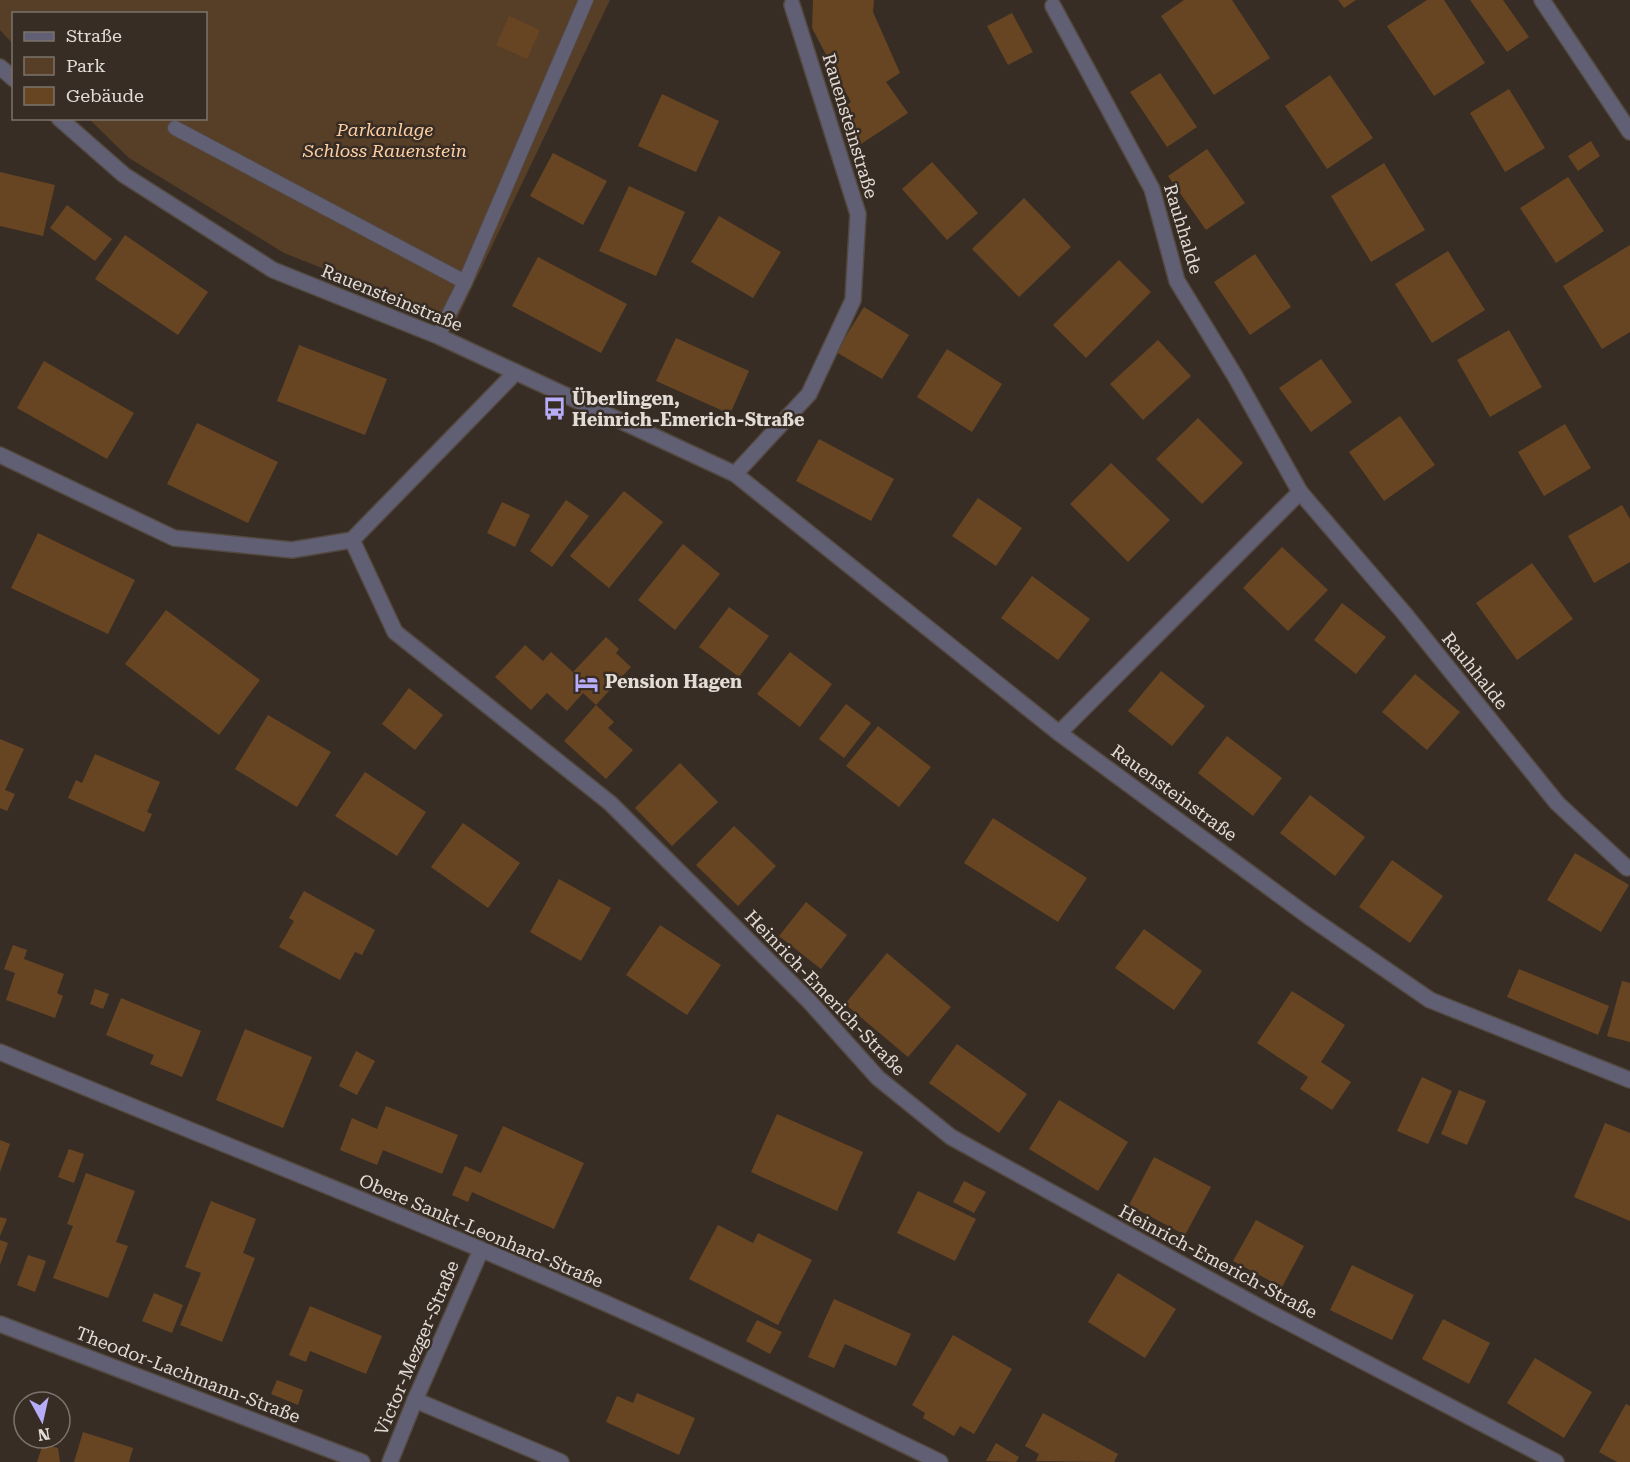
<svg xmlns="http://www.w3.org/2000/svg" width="1630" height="1462" font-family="'Roboto Serif',serif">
  <rect width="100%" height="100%" fill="#372d24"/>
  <path fill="#573e27" d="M0 0H610L456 321 284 253 129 158 89 119 206 118V14H14L13 44 0 30Z"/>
  <g fill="#684522">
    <path d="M813 0H874L873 12 900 73 886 82 908 113 861 144 838 112 851 102 812 28Z"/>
    <path d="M1184 0H1232L1270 58 1214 95 1161 16Z"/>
    <path d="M1338 0H1356L1344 8Z"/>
    <path d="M1427 0H1444L1485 63 1434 96 1387 26Z"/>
    <path d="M1470 0H1503L1529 37 1507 52Z"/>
    <path d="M1012 13 1033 52 1008 65 987 26Z"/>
    <path d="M509 16 540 30 527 59 496 45Z"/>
    <path d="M1160 73 1197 127 1167 147 1130 92Z"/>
    <path d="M1330 75 1373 138 1327 169 1285 106Z"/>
    <path d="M1509 89 1545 148 1505 172 1470 113Z"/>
    <path d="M662 94 719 121 696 172 638 146Z"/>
    <path d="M1591 141 1600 156 1578 171 1568 156Z"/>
    <path d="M1207 149 1245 203 1206 230 1168 176Z"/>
    <path d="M553 153 607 181 583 225 530 196Z"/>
    <path d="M932 162 978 213 947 240 902 189Z"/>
    <path d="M1384 163 1425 230 1371 262 1331 196Z"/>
    <path d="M0 172 55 185 43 236 0 226Z"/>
    <path d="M1568 177 1604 231 1556 263 1520 208Z"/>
    <path d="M629 186 685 212 656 276 599 251Z"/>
    <path d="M1024 198 1071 247 1019 297 972 249Z"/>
    <path d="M67 205 112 239 95 261 50 228Z"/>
    <path d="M719 216 781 252 753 298 691 262Z"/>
    <path d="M125 235 208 292 178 335 95 279Z"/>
    <path d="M1630 245V332L1602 349 1563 286Z"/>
    <path d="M1448 251 1485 310 1432 343 1395 284Z"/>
    <path d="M1255 254 1291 307 1250 335 1214 282Z"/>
    <path d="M538 257 627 304 601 353 512 306Z"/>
    <path d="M1119 260 1151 292 1086 358 1053 325Z"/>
    <path d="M864 307 909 335 882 379 836 352Z"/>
    <path d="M1509 330 1542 387 1490 417 1457 360Z"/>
    <path d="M676 338 749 371 730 414 656 381Z"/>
    <path d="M1158 340 1191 376 1143 420 1110 384Z"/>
    <path d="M299 345 387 379 365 435 277 401Z"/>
    <path d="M947 349 1002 384 972 432 917 397Z"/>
    <path d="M1321 359 1352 402 1311 432 1279 388Z"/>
    <path d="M44 361 134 413 107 459 17 408Z"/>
    <path d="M1400 416 1435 465 1384 501 1349 452Z"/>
    <path d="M1198 418 1243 463 1202 504 1156 459Z"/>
    <path d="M197 423 278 462 248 523 167 484Z"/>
    <path d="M1565 424 1591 468 1544 496 1518 452Z"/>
    <path d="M819 439 894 479 871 521 796 481Z"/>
    <path d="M1111 463 1170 520 1128 562 1070 504Z"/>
    <path d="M624 491 663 522 609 588 570 556Z"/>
    <path d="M978 498 1022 528 996 566 952 536Z"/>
    <path d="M566 500 589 516 552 567 530 551Z"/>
    <path d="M502 502 530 515 515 547 487 533Z"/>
    <path d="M1622 505 1630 519V562L1594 583 1568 536Z"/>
    <path d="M38 533 135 580 108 634 11 588Z"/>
    <path d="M683 544 720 574 675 630 638 600Z"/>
    <path d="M1282 547 1328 590 1288 631 1243 588Z"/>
    <path d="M1532 563 1573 619 1517 660 1476 603Z"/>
    <path d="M1032 576 1090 619 1058 660 1001 618Z"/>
    <path d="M1342 603 1386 637 1356 674 1314 640Z"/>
    <path d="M729 607 769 636 739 677 699 647Z"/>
    <path d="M166 610 260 680 219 735 125 664Z"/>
    <path d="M606 637 619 649 616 653 631 667 596 705 614 722 608 728 633 750 606 779 564 741 596 705 583 693 567 711 547 693 531 710 495 677 525 645 543 661 551 652 573 672Z"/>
    <path d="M790 652 832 684 800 727 757 694Z"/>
    <path d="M1161 671 1205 706 1172 746 1128 711Z"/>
    <path d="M1415 674 1460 712 1427 750 1382 712Z"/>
    <path d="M409 688 443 715 415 750 382 724Z"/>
    <path d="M846 704 871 723 844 758 819 739Z"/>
    <path d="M268 715 331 752 297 807 235 769Z"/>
    <path d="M878 726 931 767 899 807 846 766Z"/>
    <path d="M1227 736 1282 778 1253 816 1198 773Z"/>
    <path d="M0 739 24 749 5 790 15 794 7 811 0 808Z"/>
    <path d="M95 754 160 782 147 812 152 814 144 832 68 798 76 780 82 783Z"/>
    <path d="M680 763 718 802 672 846 635 808Z"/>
    <path d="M365 772 426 812 397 856 335 816Z"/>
    <path d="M1310 795 1365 837 1335 876 1280 833Z"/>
    <path d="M993 818 1087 878 1058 922 964 863Z"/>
    <path d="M463 823 520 863 488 908 431 867Z"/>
    <path d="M734 826 776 866 738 906 696 865Z"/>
    <path d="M1575 853 1629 885 1601 932 1547 900Z"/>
    <path d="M1392 860 1443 896 1410 943 1359 907Z"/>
    <path d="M559 879 611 908 581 961 530 932Z"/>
    <path d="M304 891 375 930 362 955 355 952 340 980 279 947 294 921 289 918Z"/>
    <path d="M806 902 847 935 821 969 779 936Z"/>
    <path d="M660 925 721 965 687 1015 626 975Z"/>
    <path d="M1144 929 1202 971 1174 1010 1115 968Z"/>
    <path d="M13 945 27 950 24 959 64 974 57 993 63 996 55 1018 6 1000 15 973 4 969Z"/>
    <path d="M887 953 951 1007 908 1057 845 1004Z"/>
    <path d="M1519 969 1609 1006 1598 1035 1507 997Z"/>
    <path d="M1622 981 1630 983V1042L1607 1036Z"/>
    <path d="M95 989 109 994 103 1009 90 1004Z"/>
    <path d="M1292 991 1345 1025 1321 1062 1351 1082 1332 1110 1300 1089 1308 1077 1257 1043Z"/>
    <path d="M121 998 201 1031 182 1077 150 1064 154 1055 106 1035Z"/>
    <path d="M245 1029 312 1057 283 1128 216 1100Z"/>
    <path d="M957 1044 1027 1094 999 1133 929 1083Z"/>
    <path d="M356 1051 375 1061 357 1095 339 1086Z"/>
    <path d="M1422 1077 1452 1091 1428 1144 1397 1131Z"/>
    <path d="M1459 1090 1486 1101 1467 1145 1441 1134Z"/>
    <path d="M1059 1100 1128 1142 1098 1191 1029 1149Z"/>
    <path d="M386 1106 458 1135 442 1174 383 1150 377 1165 340 1150 352 1118 377 1129Z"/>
    <path d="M777 1114 863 1152 837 1211 751 1172Z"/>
    <path d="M1605 1123 1630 1133V1221L1574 1197Z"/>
    <path d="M503 1126 584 1163 554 1229 472 1192 468 1202 452 1195 465 1166 481 1173Z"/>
    <path d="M0 1140 10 1144 0 1172Z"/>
    <path d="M69 1149 84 1154 74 1183 58 1177Z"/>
    <path d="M1154 1157 1211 1187 1185 1235 1129 1205Z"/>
    <path d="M86 1173 135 1191 116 1242 128 1246 108 1298 53 1278 73 1226 67 1224Z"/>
    <path d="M964 1181 986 1192 974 1213 953 1202Z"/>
    <path d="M918 1191 976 1219 955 1261 897 1233Z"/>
    <path d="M211 1201 256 1219 243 1253 255 1258 222 1342 180 1325 201 1273 185 1267Z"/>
    <path d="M0 1217 7 1219 0 1236Z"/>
    <path d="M1256 1220 1304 1246 1282 1287 1233 1261Z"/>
    <path d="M718 1225 753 1243 758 1233 812 1260 778 1325 689 1279Z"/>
    <path d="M0 1240 8 1243 0 1265Z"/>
    <path d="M28 1255 46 1261 35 1292 17 1285Z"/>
    <path d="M1352 1265 1414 1295 1392 1340 1330 1310Z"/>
    <path d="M1118 1273 1176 1309 1145 1358 1088 1322Z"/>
    <path d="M154 1293 183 1305 172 1333 142 1321Z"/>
    <path d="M834 1299 911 1334 896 1366 845 1344 834 1368 808 1357Z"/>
    <path d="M310 1306 382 1336 366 1374 310 1351 306 1362 289 1355Z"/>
    <path d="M1443 1319 1490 1343 1469 1384 1422 1359Z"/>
    <path d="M757 1320 782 1332 770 1354 746 1341Z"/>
    <path d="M953 1335 1012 1369 974 1434 960 1426 954 1436 923 1418 925 1413 912 1405Z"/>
    <path d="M1535 1358 1592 1392 1564 1438 1507 1403Z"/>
    <path d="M277 1380 303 1390 298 1405 271 1394Z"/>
    <path d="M637 1393 695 1418 679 1455 606 1422 617 1396 633 1403Z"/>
    <path d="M1626 1404 1630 1406V1462H1617L1599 1452Z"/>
    <path d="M1043 1413 1118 1454 1114 1462 1036 1461 1039 1454 1025 1446Z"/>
    <path d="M83 1432 133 1448 129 1462H74Z"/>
    <path d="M996 1443 1019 1457 1016 1462 986 1461Z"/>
    <path d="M43 1444 58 1448 60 1462H37Z"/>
  </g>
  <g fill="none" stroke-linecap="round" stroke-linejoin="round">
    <defs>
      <g id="lane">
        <path d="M175 128 465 282"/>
        <path d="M438 336 465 282 586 0"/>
      </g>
      <g id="street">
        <path d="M1542 0 1630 132"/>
        <path d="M1053 6 1152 189 1177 281 1235 376 1300 492 1059 733"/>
        <path d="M0 67 14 79"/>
        <path d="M59 118 124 175 273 270 438 336 735 474 1059 733 1308 916 1430 1000 1630 1080"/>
        <path d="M0 455 174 538 292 550 352 540 516 372"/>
        <path d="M735 474 809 394 853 300 858 214 792 5"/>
        <path d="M1300 492 1404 613 1557 803 1627 868"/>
        <path d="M352 540 395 632 610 803 809 1001 878 1078 951 1137 1261 1308 1556 1462"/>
        <path d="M0 1052C217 1143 438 1227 652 1324 749 1368 844 1416 940 1462"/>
        <path d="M0 1324 362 1462"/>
        <path d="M415 1400 561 1462"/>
        <path d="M390 1462 415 1400 481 1250"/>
      </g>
    </defs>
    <use href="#lane" stroke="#534940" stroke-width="16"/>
    <use href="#street" stroke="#534940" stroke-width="18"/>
    <use href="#lane" stroke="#615f73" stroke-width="14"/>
    <use href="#street" stroke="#615f73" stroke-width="15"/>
  </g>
  <defs>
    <symbol id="bus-bare" viewBox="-9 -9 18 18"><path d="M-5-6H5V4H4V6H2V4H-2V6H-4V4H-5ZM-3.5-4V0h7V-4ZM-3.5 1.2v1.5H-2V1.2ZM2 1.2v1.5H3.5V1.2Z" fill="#b6acf8" stroke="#372d24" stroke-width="2.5" paint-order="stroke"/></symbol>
    <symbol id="hotel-bare" viewBox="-9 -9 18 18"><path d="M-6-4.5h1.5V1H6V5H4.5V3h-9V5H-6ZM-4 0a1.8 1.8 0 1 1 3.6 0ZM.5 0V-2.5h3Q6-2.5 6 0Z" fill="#b6acf8" stroke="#372d24" stroke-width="2.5" paint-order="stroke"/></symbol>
  </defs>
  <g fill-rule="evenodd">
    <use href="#bus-bare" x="538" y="392" width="33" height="33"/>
    <use href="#hotel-bare" x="570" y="666" width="33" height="33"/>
  </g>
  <g text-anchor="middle" stroke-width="5" stroke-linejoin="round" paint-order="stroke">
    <g font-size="18" fill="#e3dcd6" stroke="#372d24">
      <text transform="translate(850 126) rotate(73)" y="6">Rauensteinstraße</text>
      <text transform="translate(1183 229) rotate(73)" y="6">Rauhhalde</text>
      <text transform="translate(392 298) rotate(22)" y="6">Rauensteinstraße</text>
      <text transform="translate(1475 671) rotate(51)" y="6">Rauhhalde</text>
      <text transform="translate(1174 793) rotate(36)" y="6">Rauensteinstraße</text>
      <text transform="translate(825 993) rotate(46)" y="6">Heinrich-Emerich-Straße</text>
      <text transform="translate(481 1231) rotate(23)" y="6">Obere Sankt-Leonhard-Straße</text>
      <text transform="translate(1218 1262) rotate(28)" y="6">Heinrich-Emerich-Straße</text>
      <text transform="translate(417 1348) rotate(-67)" y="6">Victor-Mezger-Straße</text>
      <text transform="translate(188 1375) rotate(21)" y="6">Theodor-Lachmann-Straße</text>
    </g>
    <g font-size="18" font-style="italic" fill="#fecfa2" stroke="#372d24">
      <text x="385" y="136">Parkanlage<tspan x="385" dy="21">Schloss Rauenstein</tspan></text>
    </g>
    <g font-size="18" font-weight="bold" fill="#e3dcd6" stroke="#372d24" text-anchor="start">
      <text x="572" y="405">Überlingen,<tspan x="572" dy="21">Heinrich-Emerich-Straße</tspan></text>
      <text x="605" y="688">Pension Hagen</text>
    </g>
  </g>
  <rect x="12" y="12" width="195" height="108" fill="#372d24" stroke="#7c736b" stroke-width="1.5"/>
  <rect x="24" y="32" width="30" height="9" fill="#615f73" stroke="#7c736b" stroke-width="1.5"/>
  <text x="66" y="42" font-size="18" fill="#e3dcd6">Straße</text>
  <rect x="24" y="57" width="30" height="18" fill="#573e27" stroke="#7c736b" stroke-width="1.5"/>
  <text x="66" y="72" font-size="18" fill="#e3dcd6">Park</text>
  <rect x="24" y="87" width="30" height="18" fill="#684522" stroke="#7c736b" stroke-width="1.5"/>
  <text x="66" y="102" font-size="18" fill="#e3dcd6">Gebäude</text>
  <g transform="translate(42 1420) rotate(172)"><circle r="28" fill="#372d24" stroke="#7c736b" stroke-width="1.5"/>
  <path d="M0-4.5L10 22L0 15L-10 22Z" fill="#b6acf8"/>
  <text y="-9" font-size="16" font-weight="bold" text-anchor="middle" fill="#e3dcd6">N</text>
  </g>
</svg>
